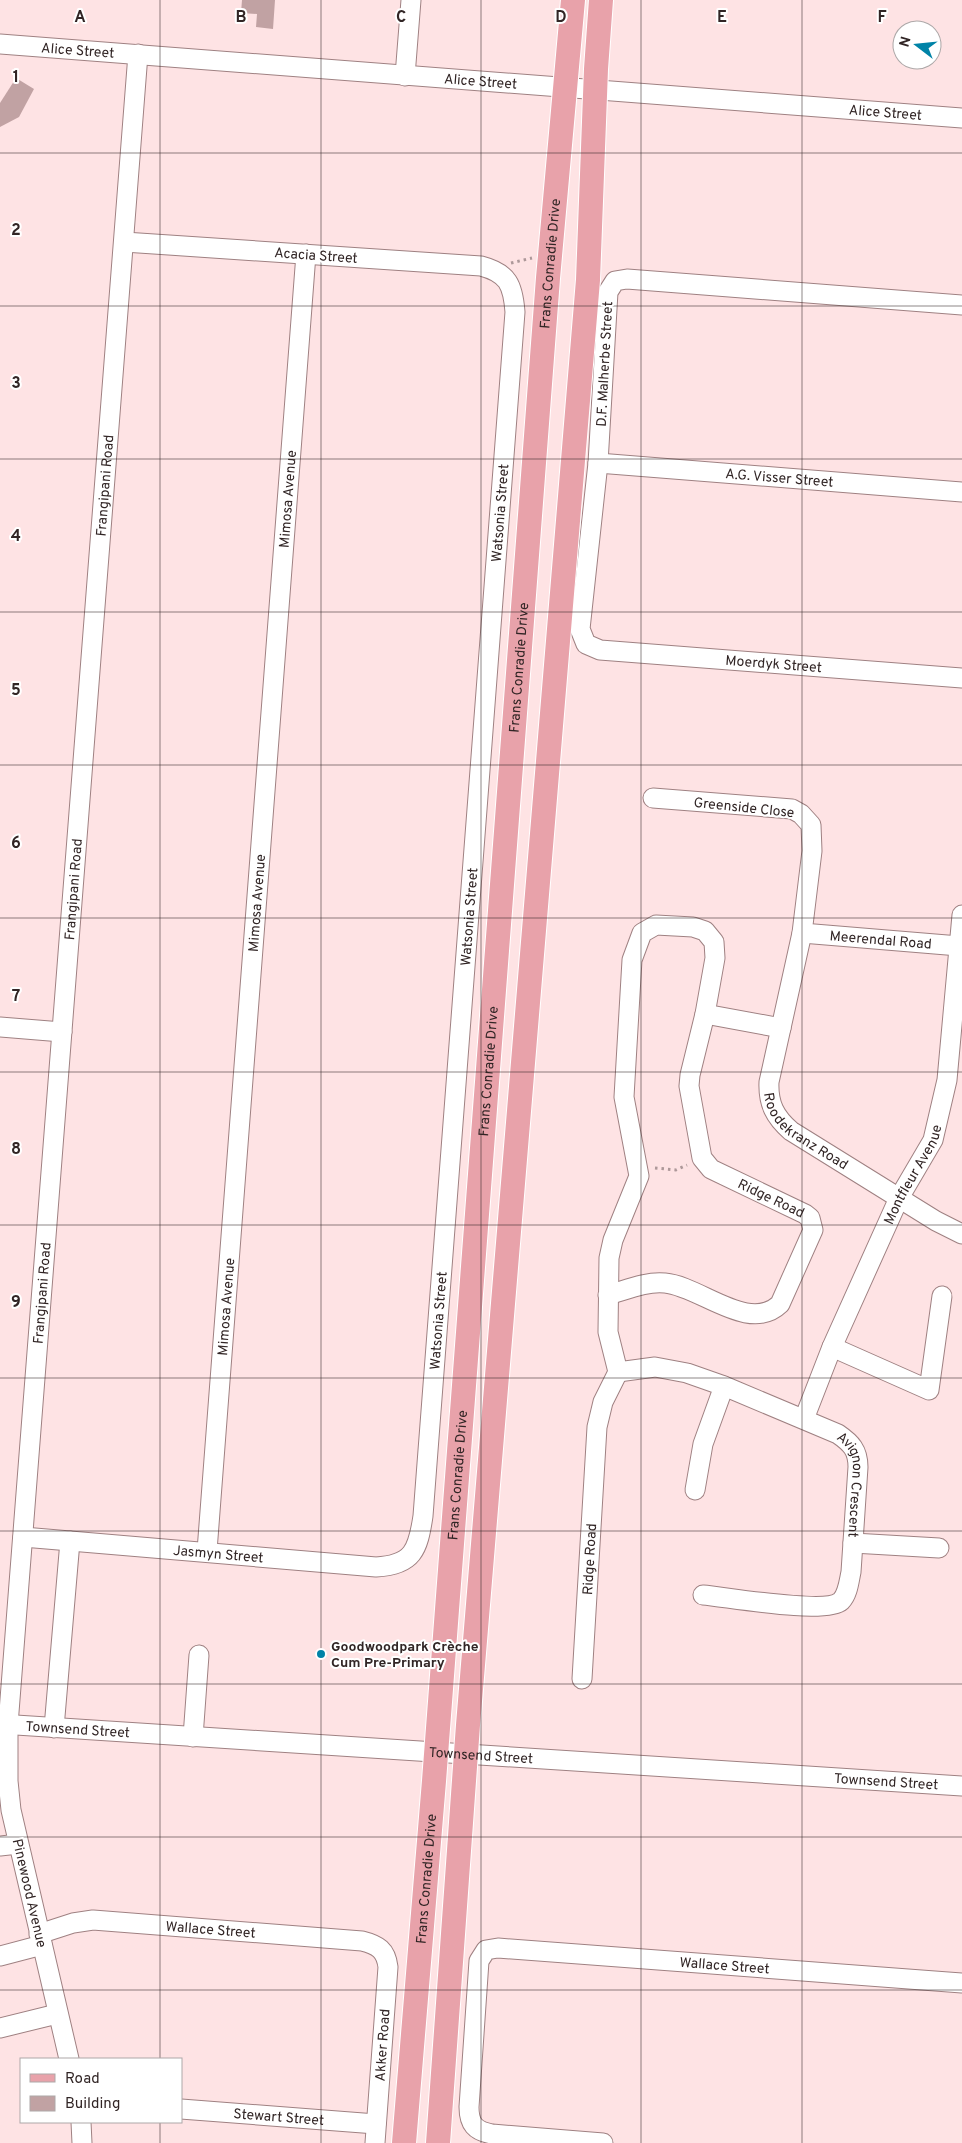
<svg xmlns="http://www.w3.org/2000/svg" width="962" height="2143" font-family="Overpass,sans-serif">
  <rect width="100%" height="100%" fill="#fee3e4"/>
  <g fill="#c1a2a3">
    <path d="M242 0H275L273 29 256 27 257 14 241 13Z"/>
    <path d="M16 78 34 89 19 117 0 127V103Z"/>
  </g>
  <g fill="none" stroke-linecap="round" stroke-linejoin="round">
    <defs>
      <g id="minor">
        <path id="s1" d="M0 44 962 118"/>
        <path d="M405 76 411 0"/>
        <path id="s2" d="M962 305 627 279 615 281 608 292 598 463 580 629 586 644 600 650 962 678"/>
        <path id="s3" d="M598 463 962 492"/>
        <path id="s4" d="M653 798 792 809 801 814 811 825 812 851 802 933 769 1082C768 1104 775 1117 791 1131L936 1221 962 1234"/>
        <path id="s5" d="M802 933 959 946"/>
        <path d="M705 1014 781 1028"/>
        <path d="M0 1027 62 1032"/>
        <path d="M832 1347 929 1390 942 1296"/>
        <path id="s6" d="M618 1372 655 1367 687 1373 724 1386 838 1434C851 1443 858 1450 858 1467L851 1572C849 1581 848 1594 841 1601 826 1615 727 1597 703 1595"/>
        <path id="s7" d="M804 1419 832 1347 899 1198 933 1140 947 1080 962 915"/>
        <path d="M695 1490 703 1444 724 1386"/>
        <path id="s8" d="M23 1537 376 1567C413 1565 418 1550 423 1516L515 312C513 285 508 273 481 266L124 242"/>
        <path d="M853 1543 939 1548"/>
        <path id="s9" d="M207 1551 306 254"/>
        <path id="s10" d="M582 1679 597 1427 603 1402 618 1372 608 1332 609 1258 613 1240 639 1176 624 1097 632 960 642 933 656 925 693 927 705 931 714 942 715 958 705 1014 690 1075 689 1086 702 1158 711 1169 805 1214 810 1218 813 1230 780 1304C749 1334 700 1286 665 1283 646 1281 626 1290 608 1295"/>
        <path id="s11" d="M0 1724 962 1786"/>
        <path d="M54 1728 70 1541"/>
        <path d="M193 1737 199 1655"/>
        <path d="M0 1846 18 1844"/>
        <path id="s12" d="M39 1934 73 1923 93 1920 362 1941C378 1945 386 1950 388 1967L375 2143"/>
        <path d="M0 1956 42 1945"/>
        <path d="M0 2028 57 2014"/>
        <path id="s13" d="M69 2059 11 1810 8 1781V1725L138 54"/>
        <path id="s14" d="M181 2109 376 2124"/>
        <path d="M81 2122 82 2143"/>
        <path id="s15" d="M603 2143 492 2134C475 2131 469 2124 469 2107L479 1961 486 1950 498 1948 962 1983"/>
      </g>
      <g id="major">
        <path id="s16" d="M404 2143 434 1781 548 278 573 0"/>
        <path d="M438 2143 468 1725 588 280 596 69 601 0"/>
      </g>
    </defs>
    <use href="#minor" stroke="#9f8182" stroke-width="21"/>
    <use href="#major" stroke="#fff" stroke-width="26"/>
    <g stroke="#ad9899" stroke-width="3" stroke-dasharray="2.5 4" stroke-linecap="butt">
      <path d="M511 263 532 258"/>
      <path d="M655 1168 676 1170 687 1165"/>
    </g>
    <use href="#minor" stroke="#fff" stroke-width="19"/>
    <use href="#major" stroke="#e8a2aa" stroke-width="24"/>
  </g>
  <path fill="none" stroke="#312525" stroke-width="1" stroke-opacity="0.55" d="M160 0V2059M321 0V2143M481 0V2143M641 0V2143M802 0V2143M0 153H962M0 306H962M0 459H962M0 612H962M0 765H962M0 918H962M0 1072H962M0 1225H962M0 1378H962M0 1531H962M0 1684H962M0 1837H962M0 1990H962M160 2122V2143"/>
  <circle fill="#0083a7" stroke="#fff" stroke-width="2" cx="321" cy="1654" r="5"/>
  <g text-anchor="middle" stroke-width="4" stroke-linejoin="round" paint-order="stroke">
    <g font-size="14" fill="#312525" stroke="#fff">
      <text dy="5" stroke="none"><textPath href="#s1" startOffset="78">Alice Street</textPath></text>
      <text dy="5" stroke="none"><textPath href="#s1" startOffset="482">Alice Street</textPath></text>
      <text dy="5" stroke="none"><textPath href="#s1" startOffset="888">Alice Street</textPath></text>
      <text transform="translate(316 255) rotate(4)" y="5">Acacia Street</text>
      <text dy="5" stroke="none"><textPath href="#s16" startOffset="1885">Frans Conradie Drive</textPath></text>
      <text transform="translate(604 364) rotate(-87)" y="5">D.F. Malherbe Street</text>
      <text dy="5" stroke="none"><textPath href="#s3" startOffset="182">A.G. Visser Street</textPath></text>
      <text dy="5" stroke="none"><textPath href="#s13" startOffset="1584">Frangipani Road</textPath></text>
      <text dy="5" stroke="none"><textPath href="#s9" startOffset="1055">Mimosa Avenue</textPath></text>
      <text dy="5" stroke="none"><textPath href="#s8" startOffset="1439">Watsonia Street</textPath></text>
      <text dy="5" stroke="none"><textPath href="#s2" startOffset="905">Moerdyk Street</textPath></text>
      <text dy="5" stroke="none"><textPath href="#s16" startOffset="1480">Frans Conradie Drive</textPath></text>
      <text transform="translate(744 807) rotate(6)" y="5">Greenside Close</text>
      <text dy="5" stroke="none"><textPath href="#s13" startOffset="1179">Frangipani Road</textPath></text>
      <text dy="5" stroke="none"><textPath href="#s9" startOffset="650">Mimosa Avenue</textPath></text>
      <text dy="5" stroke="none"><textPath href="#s8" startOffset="1034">Watsonia Street</textPath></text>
      <text dy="5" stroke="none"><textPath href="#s5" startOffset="79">Meerendal Road</textPath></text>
      <text dy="5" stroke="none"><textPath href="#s16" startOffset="1075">Frans Conradie Drive</textPath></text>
      <text dy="5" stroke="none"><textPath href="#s4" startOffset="492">Roodekranz Road</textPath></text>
      <text dy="5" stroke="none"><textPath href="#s7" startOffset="268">Montfleur Avenue</textPath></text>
      <text dy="5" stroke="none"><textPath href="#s10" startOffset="1142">Ridge Road</textPath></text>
      <text dy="5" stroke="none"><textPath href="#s13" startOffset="774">Frangipani Road</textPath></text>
      <text dy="5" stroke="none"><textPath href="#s9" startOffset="245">Mimosa Avenue</textPath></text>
      <text dy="5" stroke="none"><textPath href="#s8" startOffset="629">Watsonia Street</textPath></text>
      <text dy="5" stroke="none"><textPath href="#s16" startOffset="670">Frans Conradie Drive</textPath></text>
      <text dy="5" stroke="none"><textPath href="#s6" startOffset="289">Avignon Crescent</textPath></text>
      <text dy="5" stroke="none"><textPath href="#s8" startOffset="196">Jasmyn Street</textPath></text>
      <text dy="5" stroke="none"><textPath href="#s10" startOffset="120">Ridge Road</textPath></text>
      <text dy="5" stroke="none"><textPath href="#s11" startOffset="78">Townsend Street</textPath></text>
      <text dy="5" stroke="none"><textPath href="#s11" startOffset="482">Townsend Street</textPath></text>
      <text dy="5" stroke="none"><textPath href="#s11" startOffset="888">Townsend Street</textPath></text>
      <text dy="5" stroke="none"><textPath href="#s16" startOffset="265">Frans Conradie Drive</textPath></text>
      <text transform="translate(30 1893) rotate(77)" y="5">Pinewood Avenue</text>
      <text dy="5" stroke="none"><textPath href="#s12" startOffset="174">Wallace Street</textPath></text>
      <text dy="5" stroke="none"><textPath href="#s15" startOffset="550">Wallace Street</textPath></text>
      <text transform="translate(382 2045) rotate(-86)" y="5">Akker Road</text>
      <text dy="5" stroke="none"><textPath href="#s14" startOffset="98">Stewart Street</textPath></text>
    </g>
    <g font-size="14" font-weight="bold" fill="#312525" stroke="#fff" text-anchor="start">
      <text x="331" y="1651">Goodwoodpark Crèche<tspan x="331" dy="16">Cum Pre-Primary</tspan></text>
    </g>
  </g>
  <g font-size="16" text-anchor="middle" font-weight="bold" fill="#312525" stroke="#fff" stroke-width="4" stroke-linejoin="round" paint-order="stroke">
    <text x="80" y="22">A</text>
    <text x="241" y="22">B</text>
    <text x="401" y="22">C</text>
    <text x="561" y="22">D</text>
    <text x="722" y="22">E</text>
    <text x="882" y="22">F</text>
    <text x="16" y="82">1</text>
    <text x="16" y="235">2</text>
    <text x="16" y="388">3</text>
    <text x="16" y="541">4</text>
    <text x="16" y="695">5</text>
    <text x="16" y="848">6</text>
    <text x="16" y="1001">7</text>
    <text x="16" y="1154">8</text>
    <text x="16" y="1307">9</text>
  </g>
  <rect x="20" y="2058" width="162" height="65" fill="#ffffff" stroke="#ada8a8"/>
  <rect x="30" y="2074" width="25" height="8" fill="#e8a2aa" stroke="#ada8a8"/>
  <text x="65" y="2083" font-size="15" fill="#312525">Road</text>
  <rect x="30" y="2096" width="25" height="15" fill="#c1a2a3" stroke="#ada8a8"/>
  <text x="65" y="2108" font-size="15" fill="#312525">Building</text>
  <g transform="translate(917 45) rotate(286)"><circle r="24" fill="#ffffff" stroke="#ada8a8"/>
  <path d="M0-4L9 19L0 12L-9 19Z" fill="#0083a7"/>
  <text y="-8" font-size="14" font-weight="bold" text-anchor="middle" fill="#312525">N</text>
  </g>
</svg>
